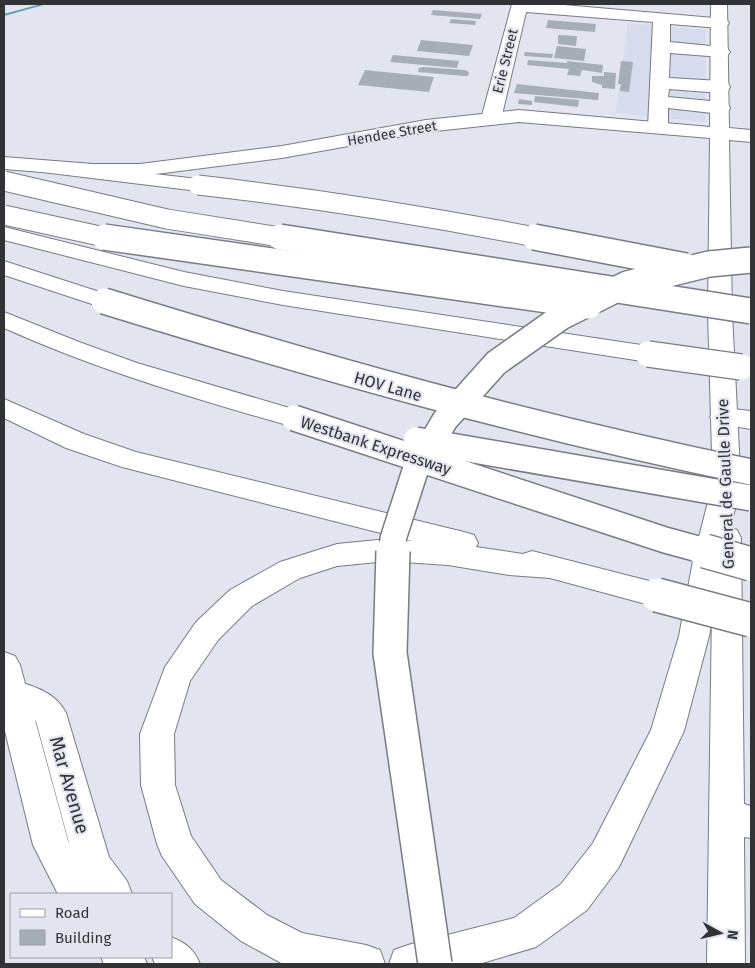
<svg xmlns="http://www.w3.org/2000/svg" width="755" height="968" font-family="'Fira Sans',sans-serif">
  <rect width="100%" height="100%" fill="#e2e5f0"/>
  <path fill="#d6dbed" d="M628 23 706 30 705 122 616 113Z"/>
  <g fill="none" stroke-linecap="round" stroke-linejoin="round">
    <path fill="#589dae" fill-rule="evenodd" d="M41 4H47L4 16V14Z"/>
  </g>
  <g fill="#a5aeb6">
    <path d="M433 10 482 14 480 19 431 15Z"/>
    <path d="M451 19 476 21 475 25 449 23Z"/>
    <path d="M548 20 596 24 595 32 546 28Z"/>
    <path d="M558 35 577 36 576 46 558 44Z"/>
    <path d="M421 40 473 45 469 56 417 51Z"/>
    <path d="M557 46 586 49 584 61 554 58Z"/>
    <path d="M525 52 553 54 552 58 524 56Z"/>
    <path d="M393 55 459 61 457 68 390 62Z"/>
    <path d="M528 60 567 63V61L603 65 602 73 582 70 580 76 567 75 569 69 527 65Z"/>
    <path d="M621 61 633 62 629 92 620 91 621 84H618Z"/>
    <path d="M423 67 465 70 469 72 468 76H464L418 72 419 68Z"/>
    <path d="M365 70 434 77 429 92 358 85Z"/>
    <path d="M604 72 616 73 615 89 602 88V85L592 82V76H604Z"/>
    <path d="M517 84 599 93 598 100 514 93Z"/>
    <path d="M535 96 579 100 578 107 534 102Z"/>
    <path d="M519 99 532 101V105L518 104Z"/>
  </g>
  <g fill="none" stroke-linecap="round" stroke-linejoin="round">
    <defs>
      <g id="minor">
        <path d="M512 4H552L726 19 729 23 726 27 720 28 670 24V42L721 47 727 48 730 52 727 56 721 57 670 53 669 78 721 81 728 83 730 87 728 91 721 93 669 89 668 97 721 102 728 104 730 108 728 112 721 114 668 108V127L665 131 658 133 651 131 648 127 653 22 526 12 501 119 498 123 491 125 484 123 481 119Z"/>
        <path d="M4 678C27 684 55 690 66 713L109 857 127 881 132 894H92L80 877 75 865 36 721 25 712 4 704Z"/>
        <path d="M171 937C186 943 194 949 200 964H155L152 957H171Z"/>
      </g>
      <g id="major">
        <path d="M711 4H727L729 128 751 130V142L729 140 732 313 741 490 737 497 727 500 717 497 713 490 708 313 710 138 519 122 426 132 282 158 140 176H93L4 169V157L93 164H140L282 146 426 120 519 110 710 127Z"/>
        <path d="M727 527 737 530 741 538 744 804 751 806V838L744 837 745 964H707L713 538 717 530Z"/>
        <path d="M4 652 15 656 20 665 68 841 95 894H58L33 845 4 727Z"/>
        <path d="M101 957H144L147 964H104Z"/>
      </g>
      <g id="highway">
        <path d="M33 160 198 179 205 181 208 185 205 189 198 191 26 170 23 166 26 162Z"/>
        <path d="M4 227 184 272 283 291 648 346 657 348 660 354 657 360 648 362 283 305 184 286 4 240Z"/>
        <path d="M4 261 112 296 116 301 112 306 104 308 4 275Z"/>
        <path d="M4 312 79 342 137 363 303 412 307 418 303 424 294 427C195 399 98 370 4 328Z"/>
        <path d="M4 399 84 434 136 452 464 532 474 535 478 543 476 547 523 554 532 551 657 583 668 587 672 595 668 603 657 607 550 578 509 575 448 565 388 561 337 566 300 578 252 606 218 640 190 681 174 734 175 785 191 836 221 880 267 915 302 933 366 945 380 950 385 964H283L241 941 195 904 162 856 157 844 141 785 140 734 165 667 196 622 230 590 280 562 337 544 388 539 412 541 122 467 66 448 4 418Z"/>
        <path d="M723 408 751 411V429L714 423 710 417 714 411Z"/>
        <path d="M727 472 737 475 741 482 723 561 709 636 684 731 619 867 587 910 536 947 479 964H389L394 950 408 945 514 918 561 884 593 843 651 730 679 636 693 561 713 482 717 475Z"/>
      </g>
    </defs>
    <use href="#minor" stroke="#787b84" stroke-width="2"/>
    <use href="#major" stroke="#787b84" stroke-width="2"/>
    <use href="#highway" stroke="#787b84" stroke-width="2"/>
    <use href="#minor" fill="#fff" fill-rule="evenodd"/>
    <use href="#major" fill="#fff" fill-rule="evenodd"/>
    <use href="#highway" fill="#fff" fill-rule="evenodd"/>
    <defs>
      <g id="highway-bridge-far2">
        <path d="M4 181 167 219 287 238"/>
        <path d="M198 185C313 198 427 216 540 238"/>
        <path d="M4 215 109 238"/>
      </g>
      <g id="highway-bridge-far1">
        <path d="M104 237 589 306"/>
        <path d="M280 237 751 311"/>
        <path d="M534 237 686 266"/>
        <path d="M104 301C318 367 532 427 751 472"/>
        <path d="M648 354 741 367"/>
        <path d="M294 418 665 540 709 552"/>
        <path d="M416 440 751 498"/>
        <path d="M393 552V539L415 471 445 420 496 363 561 317 627 284 709 264 751 260"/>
      </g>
      <g id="highway-bridge">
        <path d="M393 551 390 653 435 964"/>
        <path d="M705 551 751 564"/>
        <path d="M657 595 751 620"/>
      </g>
    </defs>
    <use href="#highway-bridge-far2" stroke="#787b84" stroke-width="21" stroke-linecap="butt"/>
    <use href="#highway-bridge-far1" stroke="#787b84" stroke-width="28" stroke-linecap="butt"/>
    <use href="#highway-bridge" stroke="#787b84" stroke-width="36" stroke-linecap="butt"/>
    <use href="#highway-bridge-far2" stroke="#fff" stroke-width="19"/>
    <use href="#highway-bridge-far1" stroke="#fff" stroke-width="25"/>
    <use href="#highway-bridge" stroke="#fff" stroke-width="33"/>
  </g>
  <g text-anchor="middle" stroke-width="4" stroke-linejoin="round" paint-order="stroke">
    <g font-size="14" fill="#323337" stroke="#e2e5f0">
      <text transform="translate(505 61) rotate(-76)" y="5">Erie Street</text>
      <text transform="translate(392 133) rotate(-10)" y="5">Hendee Street</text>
    </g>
    <g font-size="16" fill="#323337" stroke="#e2e5f0">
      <text transform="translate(388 386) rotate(16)" y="6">HOV Lane</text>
      <text transform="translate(376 445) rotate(18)" y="6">Westbank Expressway</text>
      <text transform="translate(725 484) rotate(-92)" y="6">General de Gaulle Drive</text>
    </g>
    <g font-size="19" fill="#323337" stroke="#e2e5f0">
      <text transform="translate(70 785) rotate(74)" y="7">Mar Avenue</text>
    </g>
  </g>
  <rect width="755" height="968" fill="none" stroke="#323337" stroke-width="10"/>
  <rect x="10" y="893" width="162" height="65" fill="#e2e5f0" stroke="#9c9ea6"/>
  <rect x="20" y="909" width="25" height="8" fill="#ffffff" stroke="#9c9ea6"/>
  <text x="55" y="918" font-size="15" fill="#323337">Road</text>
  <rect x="20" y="930" width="25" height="15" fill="#a5aeb6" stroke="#9c9ea6"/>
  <text x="55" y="943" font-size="15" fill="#323337">Building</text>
  <g transform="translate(720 933) rotate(98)" stroke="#e2e5f0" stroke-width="4" paint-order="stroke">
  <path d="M0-4L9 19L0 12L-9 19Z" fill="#323337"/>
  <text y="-8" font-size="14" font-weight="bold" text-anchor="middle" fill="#323337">N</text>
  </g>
</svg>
